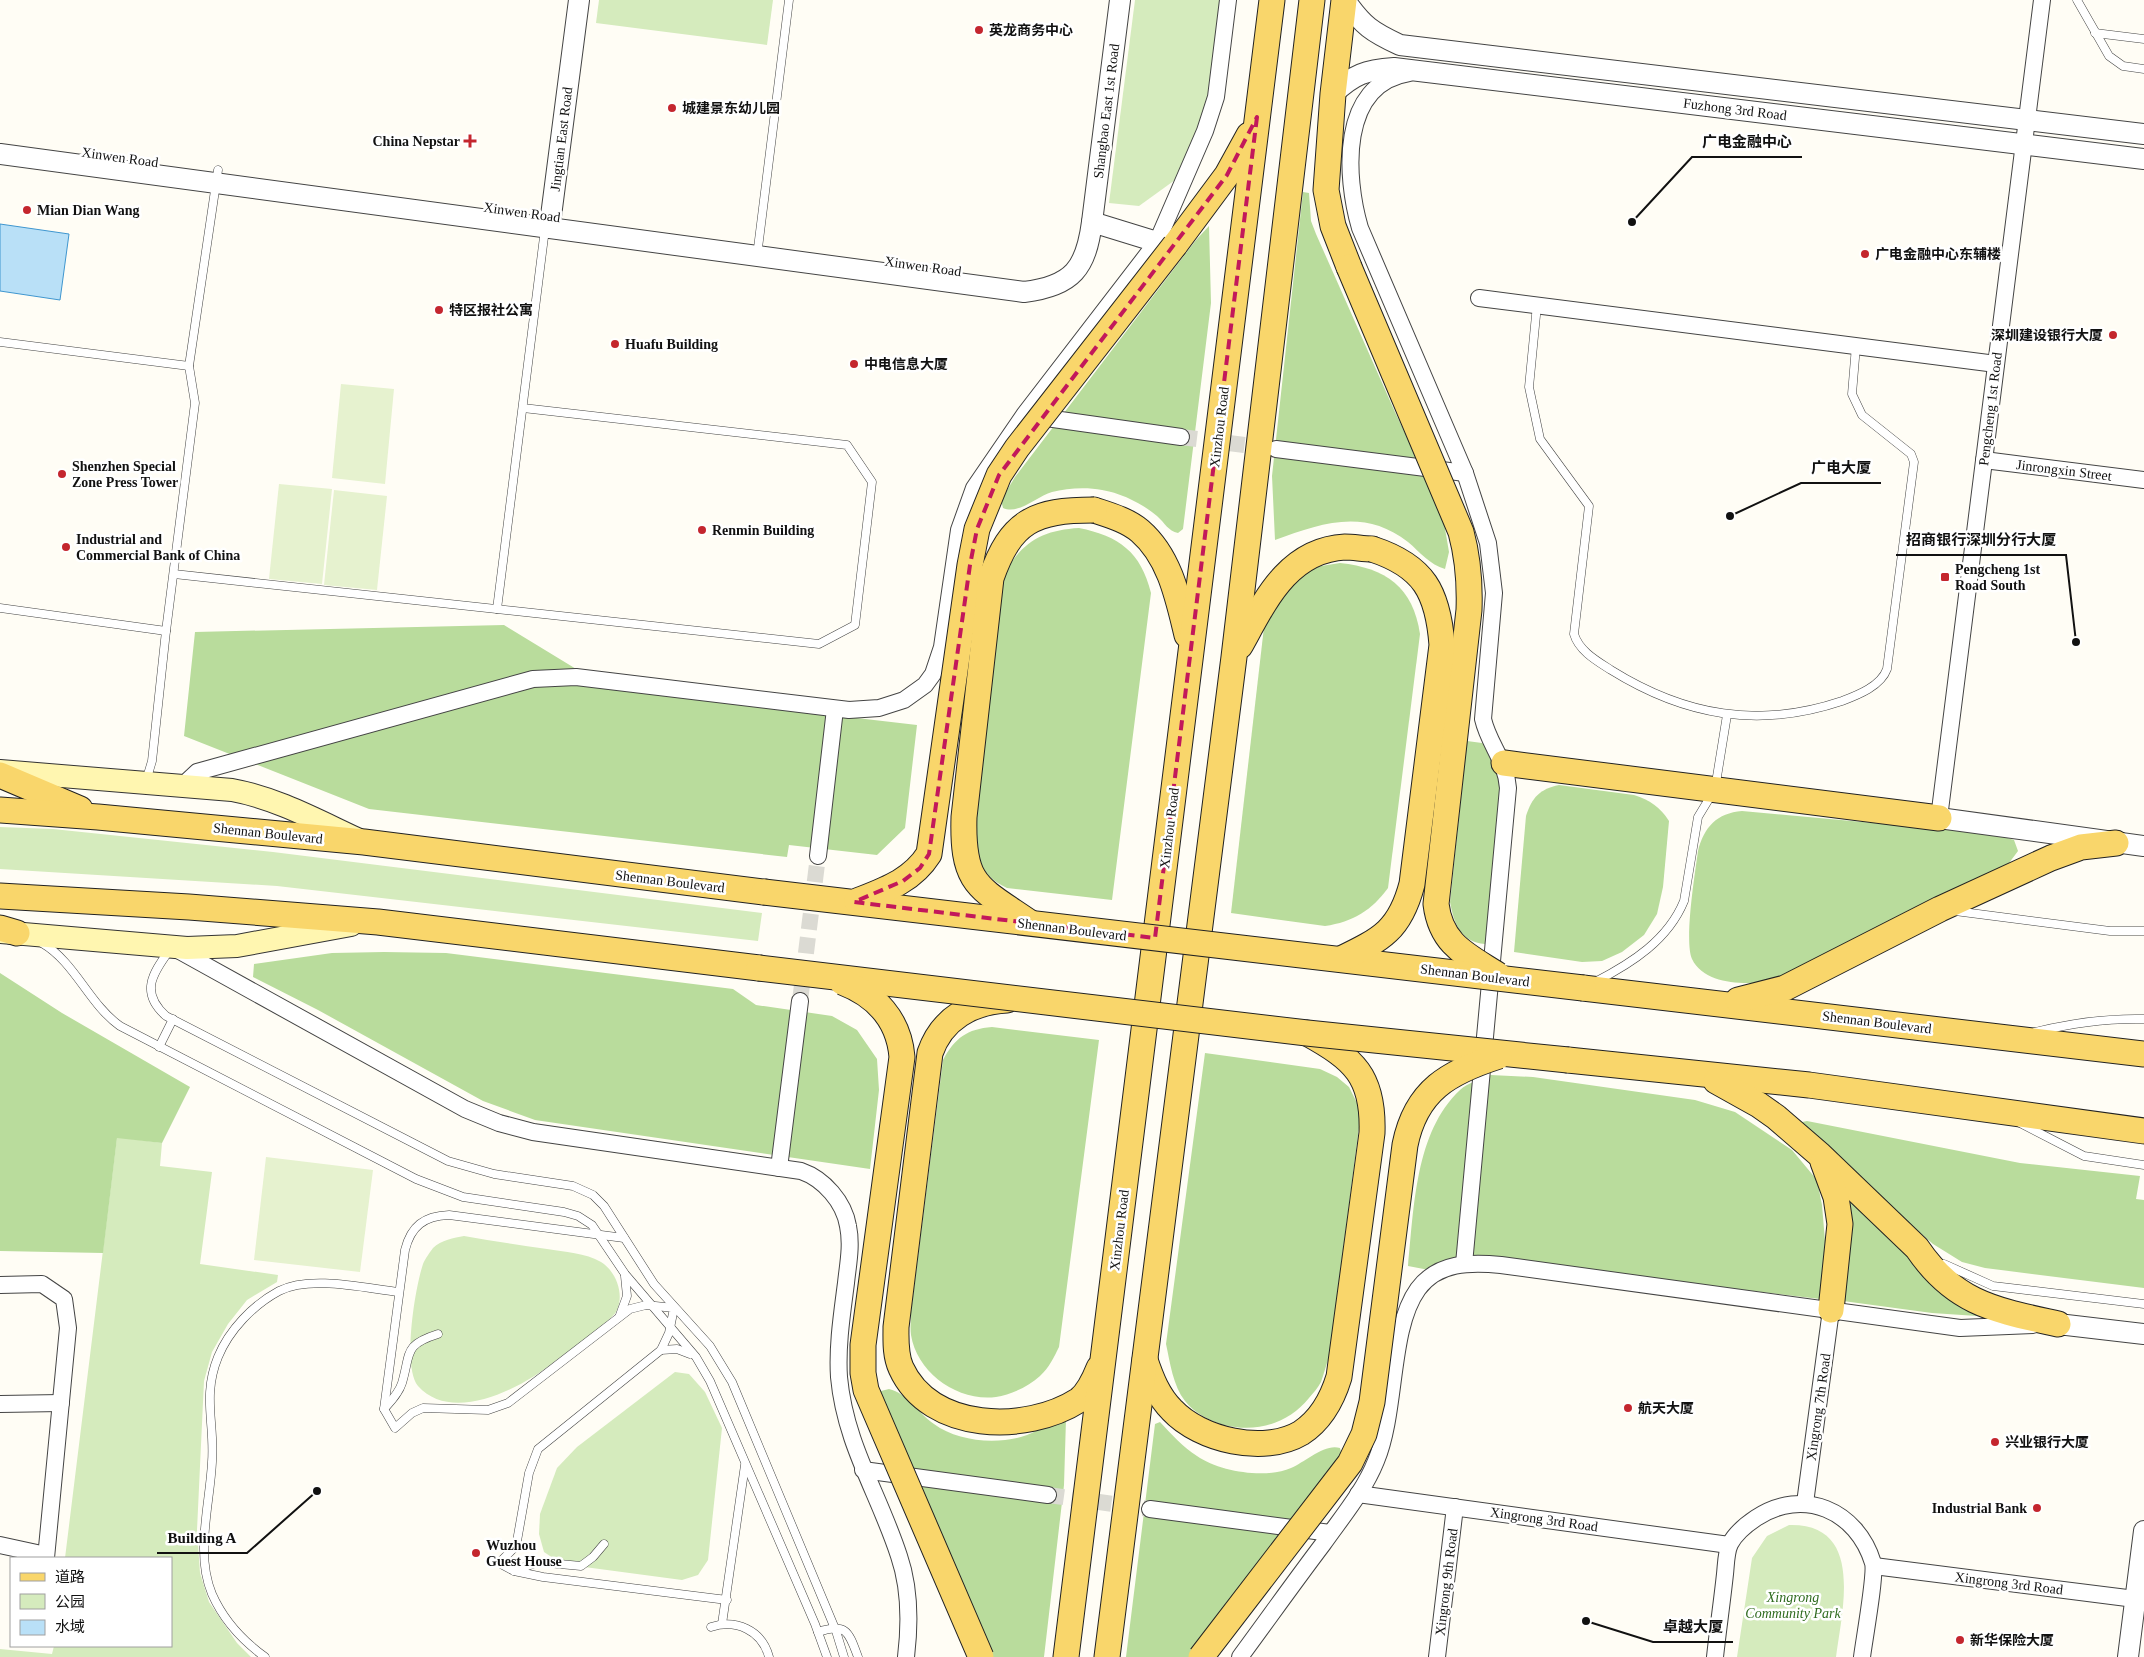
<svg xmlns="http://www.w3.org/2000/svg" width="2144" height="1657" font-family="'Times New Roman','Noto Sans SC',serif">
  <rect width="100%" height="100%" fill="#fffdf5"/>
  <g fill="#d5ebbd">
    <path d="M599 0H773L767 45 596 23Z"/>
    <path d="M1135 0H1220L1208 98 1197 132 1175 180 1139 206 1109 203Z"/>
    <path d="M0 827 53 829 273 852 762 913 758 941 277 886 0 869Z"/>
    <path d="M117 1137 162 1143 160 1166 212 1172 200 1264 278 1275 277 1282 247 1300 228 1324 212 1352 204 1381 197 1530 200 1573 209 1602 237 1643 251 1657H0V1649L52 1654 54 1646H171V1558H65Z"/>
    <path d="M464 1236C492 1241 519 1245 547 1249 564 1252 586 1253 601 1262 617 1272 625 1296 616 1312 611 1321 566 1353 554 1362 523 1387 453 1425 418 1386 402 1367 415 1288 423 1264 425 1259 430 1252 433 1248 441 1240 454 1238 464 1236Z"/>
    <path d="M675 1372 689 1374 705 1392 722 1428 708 1560 698 1575 682 1580 562 1564 544 1552 539 1534 540 1514 557 1468 577 1447Z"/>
    <path d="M1789 1525C1865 1523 1842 1610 1836 1657H1737L1752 1558 1767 1536Z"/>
  </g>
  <g fill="#b9dc9c">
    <path d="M1303 192 1309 193 1311 221 1316 234 1395 412 1442 511 1449 552 1445 569C1430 565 1420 552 1408 542 1364 508 1322 523 1275 540L1272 476Z"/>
    <path d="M1209 226 1211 303 1183 529 1178 533C1168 531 1165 523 1157 516 1143 504 1121 493 1102 490 1087 487 1067 488 1052 492 1037 496 1019 515 1003 508L1001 500 1015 477 1196 240Z"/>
    <path d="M1079 528C1119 536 1141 552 1151 593L1112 900 1007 888C980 875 979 860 970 834L1004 575C1021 542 1043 530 1079 528Z"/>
    <path d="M1340 563C1386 568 1413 587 1420 634L1388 888C1372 910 1353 922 1325 926L1231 913 1264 627 1268 610 1305 572 1321 566Z"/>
    <path d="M504 625 609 689 917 725 905 828 877 855 789 845 787 857 369 809 184 736 195 632Z"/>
    <path d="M1467 741 1482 743 1491 749 1502 772 1501 810 1485 944C1460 942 1454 923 1450 902Z"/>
    <path d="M1559 785 1634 795C1650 800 1660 807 1669 821L1663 887 1657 914 1644 935 1622 952 1602 961 1582 962 1514 952 1526 816C1532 797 1540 789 1559 785Z"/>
    <path d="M1742 811 1994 834 2014 840 2018 851 2009 863 1773 981C1749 985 1705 986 1692 959 1684 941 1695 873 1698 851 1704 827 1717 813 1742 811Z"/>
    <path d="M384 952 446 953 733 989 756 1005 832 1016 857 1030 877 1059 879 1090 870 1169 535 1120 483 1101 318 1010 253 977 254 964 332 953Z"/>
    <path d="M0 973 62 1013 190 1087 162 1143 117 1138 103 1253 0 1251Z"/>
    <path d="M992 1027 1099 1040 1059 1347C1054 1357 1049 1368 1040 1376 1029 1386 1011 1395 996 1397 958 1402 917 1373 911 1335 910 1328 911 1319 911 1312L943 1060C955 1038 967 1029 992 1027Z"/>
    <path d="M1205 1053 1320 1069 1337 1077 1349 1087 1357 1103 1360 1120 1329 1357C1326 1365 1324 1374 1321 1382 1318 1388 1313 1393 1309 1398 1288 1424 1256 1433 1224 1425 1210 1421 1194 1413 1185 1401 1173 1386 1170 1362 1166 1344Z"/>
    <path d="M1491 1075 1533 1077 1695 1100 1735 1112 1792 1150 1817 1180 1822 1205 1825 1241 1820 1299 1491 1259 1429 1270 1408 1266C1414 1208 1415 1132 1460 1090 1467 1083 1482 1079 1491 1075Z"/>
    <path d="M1807 1121 2020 1163 2140 1176 2136 1199 2144 1200V1288L1985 1268 1962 1262 1933 1244 1800 1128 1802 1122Z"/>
    <path d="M1844 1190 1984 1315 1977 1316 1932 1313 1843 1301Z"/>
    <path d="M889 1389C907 1393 919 1414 934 1424 958 1442 999 1445 1027 1435 1040 1430 1051 1422 1066 1419L1064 1485 1044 1657H992L877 1397 881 1391Z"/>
    <path d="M1160 1422C1172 1435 1183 1447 1197 1456 1220 1472 1266 1479 1291 1468 1305 1462 1325 1443 1340 1448L1343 1460 1196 1657H1126L1155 1424Z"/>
  </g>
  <g fill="#e6f2cf">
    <path d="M341 384 394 389 385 484 332 478Z"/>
    <path d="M279 484 332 489 322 584 269 579Z"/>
    <path d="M334 490 387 496 377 590 324 585Z"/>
    <path d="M266 1157 373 1170 360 1272 254 1260Z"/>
  </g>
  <path fill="#b9e0f7" stroke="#3f96cf" d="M0 224 69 234 60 300 0 291Z"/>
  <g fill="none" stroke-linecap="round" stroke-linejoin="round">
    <g stroke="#dbdad3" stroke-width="16" stroke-dasharray="16 8" stroke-linecap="butt">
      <path d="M1181 437 1269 448"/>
      <path d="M800 1001 818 856"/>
      <path d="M1048 1495 1150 1509"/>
    </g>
    <defs>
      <g id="service">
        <path d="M2077 0 2109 56 2123 66 2144 69"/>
        <path d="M2095 33 2144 39"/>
        <path d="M757 256 789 0"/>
        <path d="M1537 305 1529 387 1540 439 1589 506 1574 634C1579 651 1597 661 1611 670 1685 716 1759 729 1842 701 1858 695 1881 686 1887 669L1914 462 1911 454 1862 415 1852 394 1856 346"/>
        <path d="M0 342 189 366"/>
        <path d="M174 574 819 644 855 625 872 482 847 445 523 408"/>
        <path d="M0 608 166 631"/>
        <path d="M497 609 545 229"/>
        <path d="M146 781 152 761 166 631 195 403 189 366 218 170"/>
        <path d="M1955 911 2110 931H2144"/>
        <path d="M42 943C75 962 89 1004 120 1026L416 1179 463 1197 564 1212 578 1216 592 1225 625 1274 696 1357 710 1381 815 1624 827 1657"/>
        <path d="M169 951C152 974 140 993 166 1016L448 1161 494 1174 573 1186 593 1195 604 1206 654 1284 710 1346 732 1382 836 1631 844 1657"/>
        <path d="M1595 982C1632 963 1668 940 1684 901L1698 817 1715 789 1727 715"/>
        <path d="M2035 1032C2072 1023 2106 1018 2144 1019"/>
        <path d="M159 1047 173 1019"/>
        <path d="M2020 1123 2084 1156 2144 1165"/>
        <path d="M624 1238 449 1215C424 1216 411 1226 405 1250L384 1409 395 1428 412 1413 423 1408 488 1410 508 1403 630 1309 646 1305 674 1308 669 1333 661 1350 538 1449 529 1473 517 1541 514 1548 499 1563 514 1571 543 1577 727 1600"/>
        <path d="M1944 1264 1993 1286 2144 1304"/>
        <path d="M620 1315 627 1296 625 1276"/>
        <path d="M661 1350 677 1349 690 1354"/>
        <path d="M384 1409C391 1401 399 1393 402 1383 411 1353 403 1345 438 1334"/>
        <path d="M514 1571 538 1562 581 1566 593 1557 604 1544"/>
        <path d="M722 1624 745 1465"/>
        <path d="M711 1627C736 1619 762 1630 769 1657"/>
        <path d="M818 1632C847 1622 849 1633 858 1657"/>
        <path d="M265 1657C243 1641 223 1619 212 1594 195 1554 210 1504 212 1462 215 1424 202 1396 218 1357 229 1330 253 1305 279 1291 310 1275 364 1288 398 1292"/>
      </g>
      <g id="minor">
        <path d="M1409 73C1339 84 1345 177 1360 228L1465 473 1488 543 1494 593 1483 719C1489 745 1506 760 1508 788L1464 1264"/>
        <path d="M1479 298 1996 364"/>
        <path d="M1032 416 1181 437"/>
        <path d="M1276 449 1465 473"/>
        <path d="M1984 460 2144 480"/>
        <path d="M182 786 197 772 533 679 576 677 849 710 879 708 904 700 925 685 933 674 942 647 959 530 974 488 1024 415 1157 242 1205 131 1216 97 1228 0"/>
        <path d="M1939 818 2042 0"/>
        <path d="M818 856 835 709"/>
        <path d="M176 949 465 1109 499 1123 533 1132 801 1171C824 1179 844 1202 848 1226 852 1245 848 1264 846 1283 842 1314 837 1346 839 1377 845 1444 879 1494 899 1556 910 1588 910 1624 906 1657"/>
        <path d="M779 1168 800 1001"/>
        <path d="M0 1285 42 1284 64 1299 68 1328 46 1558"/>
        <path d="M0 1404 61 1403"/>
        <path d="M863 1470 1048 1495"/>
        <path d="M1358 1494 1729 1545"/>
        <path d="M1805 1503 1831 1310"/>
        <path d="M1150 1509 1330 1533"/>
        <path d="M0 1545 46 1555"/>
        <path d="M1874 1566 2135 1599 2144 1598"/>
        <path d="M1240 1657C1268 1619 1295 1581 1323 1544 1342 1517 1364 1491 1376 1461 1397 1411 1389 1329 1418 1289 1438 1262 1470 1262 1501 1265L1960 1328 2033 1325"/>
        <path d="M1437 1657 1455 1507"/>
        <path d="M1715 1657C1718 1629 1722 1602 1725 1574 1726 1565 1726 1552 1730 1544 1735 1534 1747 1524 1756 1518 1803 1487 1857 1510 1873 1563 1876 1574 1864 1641 1862 1657"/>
      </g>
      <g id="tertiary">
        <path d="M1345 0C1363 26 1372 32 1400 45L2144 134"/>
        <path d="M1333 94C1354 74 1366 70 1394 68L2144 159"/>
        <path d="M0 154 1024 292C1073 286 1086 268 1092 222L1157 242"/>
        <path d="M1092 222 1120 0"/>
        <path d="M546 228 551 216 579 0"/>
        <path d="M1939 818 2144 846"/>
        <path d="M2058 1324 2144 1334"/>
        <path d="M2128 1657 2144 1531"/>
      </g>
      <g id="secondary">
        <path d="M0 771 232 790C276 798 316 820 357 839"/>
        <path d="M0 932 187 948 237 946 351 925"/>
      </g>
      <g id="primary">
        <path d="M1344 0 1333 94 1326 190 1333 226 1349 267"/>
        <path d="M1175 245 1227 175 1249 135"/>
        <path d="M1094 510C1109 515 1127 520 1140 531 1170 557 1178 598 1187 635"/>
        <path d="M1240 646C1264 603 1287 550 1345 547 1354 547 1363 549 1372 549"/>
        <path d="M1504 763 1939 818"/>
        <path d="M0 775 80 809"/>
        <path d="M0 810 98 817 364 842 764 892"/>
        <path d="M0 896 189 907 378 922 759 968"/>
        <path d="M0 928 17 933"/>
        <path d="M1583 988 2144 1054"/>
        <path d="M1007 1000C972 1002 942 1018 930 1053L896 1327C896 1340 895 1355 901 1368 930 1432 1026 1434 1079 1400 1088 1393 1095 1378 1099 1368"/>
        <path d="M1738 1000 1785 988 1940 909 2051 858 2081 847 2116 843"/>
        <path d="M1568 1060 1809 1085 2144 1131"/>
        <path d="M1716 1081 1759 1105 1776 1117 1820 1155 1917 1248C1955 1304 1995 1310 2058 1324"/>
        <path d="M1823 1162 1836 1197 1840 1224 1831 1310"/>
        <path d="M1145 1360C1151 1378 1158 1396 1172 1410 1200 1440 1264 1455 1301 1433 1321 1420 1332 1400 1339 1377L1372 1133C1374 1076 1354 1059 1307 1033"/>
        <path d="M1066 1657 1272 0"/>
        <path d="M1107 1657 1234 657 1312 0"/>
      </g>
    </defs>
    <use href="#service" stroke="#444" stroke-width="9"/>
    <use href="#minor" stroke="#444" stroke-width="18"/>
    <use href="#tertiary" stroke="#444" stroke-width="22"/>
    <use href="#secondary" stroke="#333" stroke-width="24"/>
    <use href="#primary" stroke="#222" stroke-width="27"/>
    <use href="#service" stroke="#fff" stroke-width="8"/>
    <use href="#minor" stroke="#fff" stroke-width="16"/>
    <use href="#tertiary" stroke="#fff" stroke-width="20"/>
    <use href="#secondary" stroke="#fff6b0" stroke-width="22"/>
    <use href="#primary" stroke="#f9d66b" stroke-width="25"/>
    <defs>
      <g id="primary-bridge">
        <path d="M1349 267 1461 532C1468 558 1470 583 1469 610L1436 904C1441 945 1467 955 1498 975"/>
        <path d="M764 892 1583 988"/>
        <path d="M857 901C885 890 912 881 929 854L970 565 977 529 999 475 1017 448 1175 245"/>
        <path d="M1029 922C978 887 962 885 964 817L991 578C1011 521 1034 510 1094 510"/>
        <path d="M1341 959C1382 939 1400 930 1412 884L1442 645C1438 592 1424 566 1372 549"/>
        <path d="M759 968 1307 1033 1568 1060"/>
        <path d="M842 982C876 995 899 1020 902 1057L863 1345V1373L866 1390 981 1657"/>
        <path d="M1201 1657 1350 1463 1364 1434 1372 1402 1405 1145C1416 1090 1449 1072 1499 1056"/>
      </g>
    </defs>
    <use href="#primary-bridge" stroke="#222" stroke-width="27" stroke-linecap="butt"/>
    <use href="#primary-bridge" stroke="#f9d66b" stroke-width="25"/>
  </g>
  <path fill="none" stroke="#c2185b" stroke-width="4" stroke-dasharray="10 6" stroke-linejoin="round" d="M1257 117 1155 938 854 902 903 881 920 868 929 854 970 565 977 529 999 475 1227 175Z"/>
  <g fill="#c4262e" stroke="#fff" stroke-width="2">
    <circle cx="979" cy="30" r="5"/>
    <circle cx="672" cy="108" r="5"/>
    <path d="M467.5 133.5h5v5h5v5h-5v5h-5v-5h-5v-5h5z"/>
    <circle cx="27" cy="210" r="5"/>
    <circle cx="1865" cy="254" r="5"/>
    <circle cx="439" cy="310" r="5"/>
    <circle cx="2113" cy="335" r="5"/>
    <circle cx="615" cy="344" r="5"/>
    <circle cx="854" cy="364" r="5"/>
    <circle cx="62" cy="474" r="5"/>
    <circle cx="702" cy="530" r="5"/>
    <circle cx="66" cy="547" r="5"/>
    <rect x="1940" y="572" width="10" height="10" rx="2.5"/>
    <circle cx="1628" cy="1408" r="5"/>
    <circle cx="1995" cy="1442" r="5"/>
    <circle cx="2037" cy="1508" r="5"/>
    <circle cx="476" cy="1553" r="5"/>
    <circle cx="1960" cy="1640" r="5"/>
  </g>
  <g text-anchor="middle" stroke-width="5" stroke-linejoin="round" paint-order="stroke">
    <g font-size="14" font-weight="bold" fill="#111" stroke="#fff" text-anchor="start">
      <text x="989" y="35">英龙商务中心</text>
      <text x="682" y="113">城建景东幼儿园</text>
      <text x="460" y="146" text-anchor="end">China Nepstar</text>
      <text x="37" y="215">Mian Dian Wang</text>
      <text x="1875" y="259">广电金融中心东辅楼</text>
      <text x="449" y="315">特区报社公寓</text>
      <text x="2103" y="340" text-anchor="end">深圳建设银行大厦</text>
      <text x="625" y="349">Huafu Building</text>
      <text x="864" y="369">中电信息大厦</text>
      <text x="72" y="471">Shenzhen Special<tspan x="72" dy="16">Zone Press Tower</tspan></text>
      <text x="712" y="535">Renmin Building</text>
      <text x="76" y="544">Industrial and<tspan x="76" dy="16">Commercial Bank of China</tspan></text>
      <text x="1955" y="574">Pengcheng 1st<tspan x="1955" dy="16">Road South</tspan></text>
      <text x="1638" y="1413">航天大厦</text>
      <text x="2005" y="1447">兴业银行大厦</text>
      <text x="2027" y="1513" text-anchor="end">Industrial Bank</text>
      <text x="486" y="1550">Wuzhou<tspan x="486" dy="16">Guest House</tspan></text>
      <text x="1970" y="1645">新华保险大厦</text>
    </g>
    <g font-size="14" fill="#111" stroke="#fff">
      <text transform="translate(1735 109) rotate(7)" y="5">Fuzhong 3rd Road</text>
      <text transform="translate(1106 111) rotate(-83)" y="5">Shangbao East 1st Road</text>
      <text transform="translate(561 139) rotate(-83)" y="5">Jingtian East Road</text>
      <text transform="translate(120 157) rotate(8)" y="5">Xinwen Road</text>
      <text transform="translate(522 212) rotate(8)" y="5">Xinwen Road</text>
      <text transform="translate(923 266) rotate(8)" y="5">Xinwen Road</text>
      <text transform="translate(1990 409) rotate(-83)" y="5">Pengcheng 1st Road</text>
      <text transform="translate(1219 427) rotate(-83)" y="5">Xinzhou Road</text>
      <text transform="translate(2064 470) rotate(7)" y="5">Jinrongxin Street</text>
      <text transform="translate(1169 828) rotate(-83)" y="5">Xinzhou Road</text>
      <text transform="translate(268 833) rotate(6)" y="5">Shennan Boulevard</text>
      <text transform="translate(670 881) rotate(7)" y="5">Shennan Boulevard</text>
      <text transform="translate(1072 929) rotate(7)" y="5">Shennan Boulevard</text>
      <text transform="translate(1475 975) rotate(7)" y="5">Shennan Boulevard</text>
      <text transform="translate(1877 1022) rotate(7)" y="5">Shennan Boulevard</text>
      <text transform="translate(1119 1230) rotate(-83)" y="5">Xinzhou Road</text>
      <text transform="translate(1818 1407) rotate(-82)" y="5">Xingrong 7th Road</text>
      <text transform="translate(1544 1519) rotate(8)" y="5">Xingrong 3rd Road</text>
      <text transform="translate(1446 1582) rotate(-83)" y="5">Xingrong 9th Road</text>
      <text transform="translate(2009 1583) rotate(7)" y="5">Xingrong 3rd Road</text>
    </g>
    <g font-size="14" font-style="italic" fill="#2f6b1f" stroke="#fff">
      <text x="1793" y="1602">Xingrong<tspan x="1793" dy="16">Community Park</tspan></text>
    </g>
  </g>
  <path fill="none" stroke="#111" stroke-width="2" d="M1632 222L1692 157H1802M1730 516L1801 483H1881M2076 642L2066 555H1896M317 1491L247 1553H157M1586 1621L1653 1642H1733"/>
  <g fill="#111" stroke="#fff" stroke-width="2">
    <circle cx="1632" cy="222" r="5"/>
    <circle cx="1730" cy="516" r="5"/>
    <circle cx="2076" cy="642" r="5"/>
    <circle cx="317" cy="1491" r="5"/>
    <circle cx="1586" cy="1621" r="5"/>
  </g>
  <g font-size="15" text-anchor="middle" font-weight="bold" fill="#111" stroke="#fff" stroke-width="5" stroke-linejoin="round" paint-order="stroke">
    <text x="1747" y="147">广电金融中心</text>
    <text x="1841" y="473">广电大厦</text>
    <text x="1981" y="545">招商银行深圳分行大厦</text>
    <text x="202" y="1543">Building A</text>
    <text x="1693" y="1632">卓越大厦</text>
  </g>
  <rect x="10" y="1557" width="162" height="90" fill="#ffffff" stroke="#a0a0a0"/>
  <rect x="20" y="1573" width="25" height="8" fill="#f9d66b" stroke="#a0a0a0"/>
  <text x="55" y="1582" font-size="15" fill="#111111">道路</text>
  <rect x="20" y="1594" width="25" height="15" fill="#d5ebbd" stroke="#a0a0a0"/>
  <text x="55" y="1607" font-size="15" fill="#111111">公园</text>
  <rect x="20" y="1620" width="25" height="15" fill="#b9e0f7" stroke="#a0a0a0"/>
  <text x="55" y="1632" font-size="15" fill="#111111">水域</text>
</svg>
